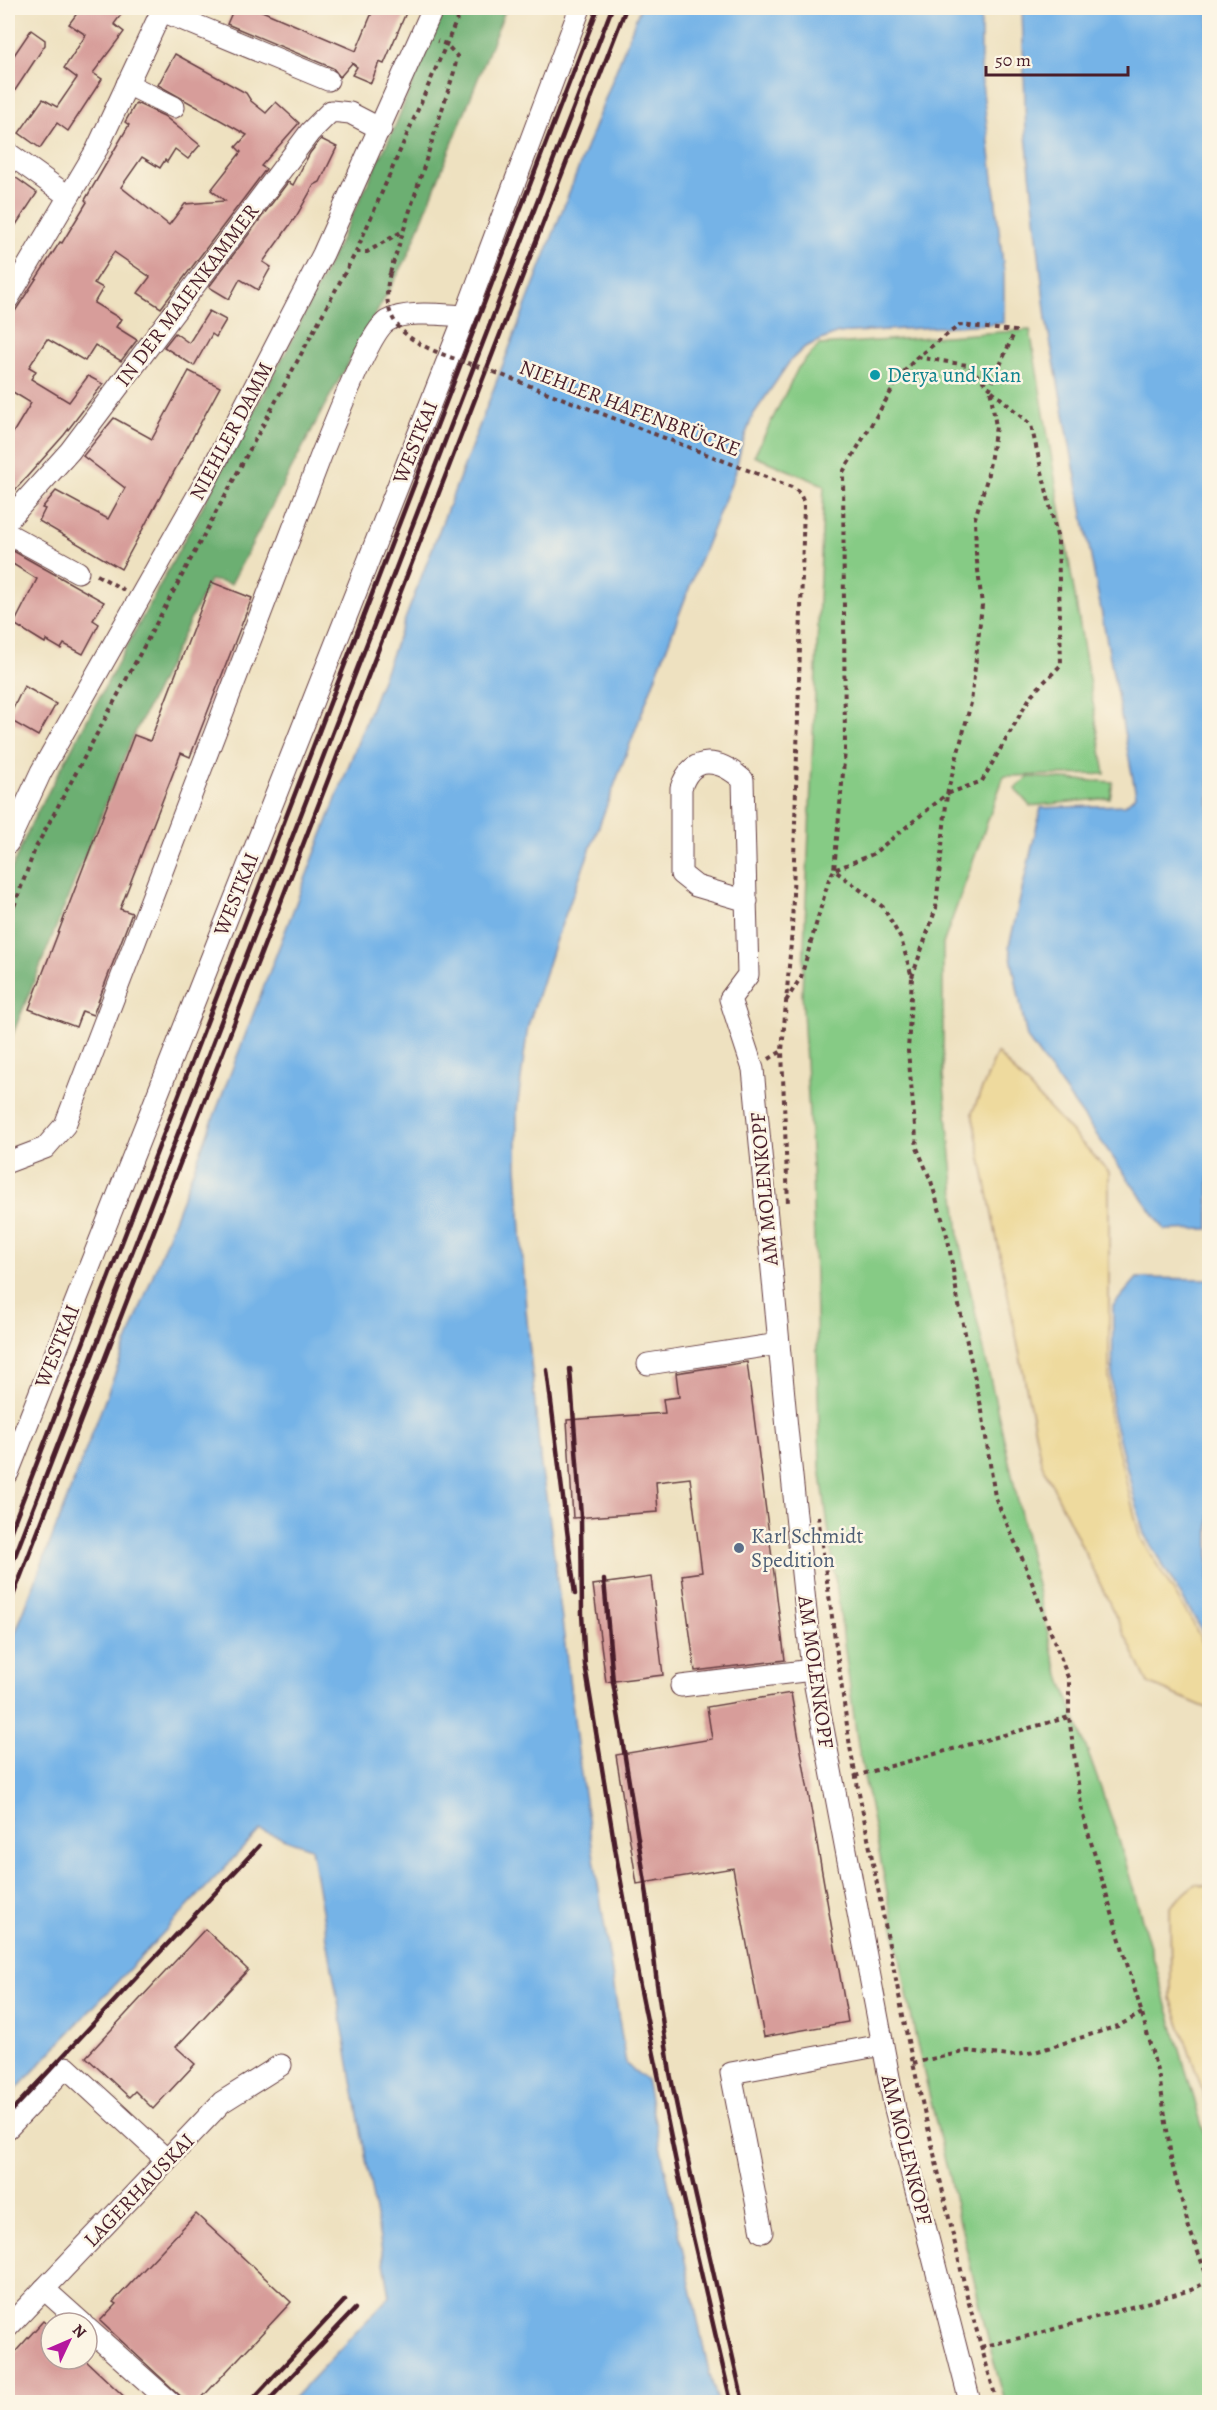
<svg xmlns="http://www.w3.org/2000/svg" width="1217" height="2410" font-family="Alegreya,serif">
  <rect width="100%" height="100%" fill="#fcf5e5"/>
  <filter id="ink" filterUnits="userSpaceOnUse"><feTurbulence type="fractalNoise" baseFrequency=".0167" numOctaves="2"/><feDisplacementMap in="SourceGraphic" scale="12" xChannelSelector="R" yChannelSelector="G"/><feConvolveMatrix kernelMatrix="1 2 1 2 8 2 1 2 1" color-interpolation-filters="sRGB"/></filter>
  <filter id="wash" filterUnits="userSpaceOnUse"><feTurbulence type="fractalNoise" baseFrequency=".008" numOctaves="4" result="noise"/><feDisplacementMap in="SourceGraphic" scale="24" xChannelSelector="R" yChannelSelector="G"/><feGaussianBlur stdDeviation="1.35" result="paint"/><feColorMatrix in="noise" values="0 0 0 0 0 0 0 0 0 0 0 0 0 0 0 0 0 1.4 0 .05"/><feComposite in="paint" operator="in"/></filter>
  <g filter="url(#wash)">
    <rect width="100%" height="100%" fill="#eee1c0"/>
    <g fill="#86cb85" stroke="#687558" stroke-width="1.5">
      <path d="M1030 330 1105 774 1004 776 943 944V1076L960 1245 1053 1656 1117 1833 1209 2150V2402H1005L991 2351 917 2044 858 1746 820 1467 812 1167 802 993 824 485 754 456 798 368 819 345Z"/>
      <path d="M1028 777 1113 782 1110 798 1030 806 1015 789Z"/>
    </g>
    <path fill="#6caf72" stroke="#5b674e" stroke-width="1.5" d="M443 8H506L407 258 324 407 231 584 210 580 132 739 8 1046V877L32 822 289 346 393 131Z"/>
    <g fill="#eeda9e" stroke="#9c7c64" stroke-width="1.5">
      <path d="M997 1053 1109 1172V1413L1140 1537 1193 1623 1209 1656V1709L1148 1683 1041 1462 972 1113Z"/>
      <path d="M1195 1884 1209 1887V2110L1171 1998 1170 1907Z"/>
    </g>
    <g fill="#74b3e7" stroke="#5f6989" stroke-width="1.5">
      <path d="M640 8H981V74L1004 273V323L838 333 805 347 790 361 753 415 741 447 735 474 696 570 555 942 528 1026 517 1110V1167L526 1310 541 1467 549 1514 580 1768 626 2064 646 2080 709 2372 718 2402H290L390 2296 311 1848 260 1830 8 2098V1652Z"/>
      <path d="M1022 8H1209V1229L1165 1230 1027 1038 1009 946 1041 808 1125 805 1136 795 1046 319 1026 135Z"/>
      <path d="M1137 1278 1209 1279V1642L1144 1534 1112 1412 1113 1306Z"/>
    </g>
    <g id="blocks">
      <g fill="#d79d9a">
        <path d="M81 8H126L114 24 124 32 93 73 102 79 68 131 57 123 40 148 19 133 43 99 57 107 77 78 64 68 86 35 69 24Z"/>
        <path d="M234 8H255L356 51 374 8H408L384 64 379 62 371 83 352 75 357 67 352 63 340 77 333 68 227 24Z"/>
        <path d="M31 30 45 40V45L8 101V64Z"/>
        <path d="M175 54 246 93 251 101 266 113 276 102 299 123 261 166 266 169 161 308 138 293 150 277 114 252 94 283 103 288 94 303 121 319 116 327 137 340 121 361 95 345 85 361 47 339 29 367 36 371 31 379 69 402 88 376 103 384 64 435 8 498V441L31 403 8 389V322L60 242 62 243 87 202 85 200 129 125 125 122 136 103 164 116 200 145 188 159 175 149 167 162 165 160 160 168 142 157 121 187 169 225 185 204 225 201 211 190 241 152 236 147 247 135 158 85Z"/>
        <path d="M321 139 337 147 320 182 314 185 297 215 263 262 271 267 258 290 240 279 229 299 209 287 288 182 293 185 310 153Z"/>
        <path d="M8 172 37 193 8 237Z"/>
        <path d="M209 311 226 320 216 337 212 334 194 366 164 347 175 333 189 343Z"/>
        <path d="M189 371 220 387 121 569 39 521 45 509 42 508 56 491 108 519 125 488 83 456 114 418 152 439Z"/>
        <path d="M8 548 104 602 93 620 99 624 83 654 64 644 61 649 46 640 45 643 14 624 37 579 8 561Z"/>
        <path d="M211 582 252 598 190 757 181 753 120 909 132 913 93 1015 82 1011 76 1027 29 1009 134 735 150 741Z"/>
        <path d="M24 686 56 704 38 736 8 719Z"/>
        <path d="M747 1362 785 1660 695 1671 682 1575 702 1572 690 1478 656 1482 658 1512 573 1518 567 1420 665 1413 663 1399 679 1397 676 1373Z"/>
        <path d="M651 1577 663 1675 606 1682 593 1585Z"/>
        <path d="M791 1693 848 2022 764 2037 733 1868 637 1884 616 1755 712 1739 707 1707Z"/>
        <path d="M205 1929 248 1970 176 2047 195 2064 153 2109 135 2091 129 2097 86 2057Z"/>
        <path d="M196 2214 291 2302 197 2403H188L100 2321 116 2304 113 2302Z"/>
        <path d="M43 2321 51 2328V2359H84L131 2403H8V2360Z"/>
      </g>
    </g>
  </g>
  <g filter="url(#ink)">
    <use href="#blocks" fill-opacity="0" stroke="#633c41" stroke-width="1.5"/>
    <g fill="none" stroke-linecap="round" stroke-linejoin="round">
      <defs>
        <g id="minor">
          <path d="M162 11 328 80"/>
          <path d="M127 84 174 107"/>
          <path d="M8 153 68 196"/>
          <path d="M8 299 97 149 163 8"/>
          <path d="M8 520 70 451 310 132 331 111 350 113 381 129"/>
          <path d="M8 534 78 572"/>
          <path d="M8 843 41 772 207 479 323 254 433 8"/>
          <path d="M747 901 696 886 681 874V788C692 753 720 759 743 780L748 975 730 999 753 1069 787 1428 812 1670 895 2109 970 2402"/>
          <path d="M8 1162 45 1148 65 1125 322 453C333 428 368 333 387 321 405 310 444 315 465 316L580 8"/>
          <path d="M648 1364 779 1344"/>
          <path d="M8 1473 465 316"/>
          <path d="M681 1686 812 1670"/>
          <path d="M8 2128 66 2067 167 2160"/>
          <path d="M762 2232 731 2073 882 2045"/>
          <path d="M44 2289 82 2323"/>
          <path d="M8 2327 222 2102 281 2065"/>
          <path d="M87 2328 170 2402"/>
        </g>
      </defs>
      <use href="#minor" stroke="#633c41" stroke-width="23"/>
      <g stroke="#633c41" stroke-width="4" stroke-dasharray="4.5 4.5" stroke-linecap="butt">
        <path d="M356 252H367L401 232"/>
        <path d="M390 273 454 72 457 56 446 44 437 41"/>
        <path d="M917 357 967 365 990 388 1015 331 960 325 917 357 901 375 843 472 845 751 834 870 873 854 947 794 971 703 982 605 976 553 975 518 987 479 996 427 990 388"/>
        <path d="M494 372 794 488 800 494 804 503 792 930 782 1051 788 1204"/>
        <path d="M97 575 124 590"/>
        <path d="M8 923 35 849 356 252 462 8"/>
        <path d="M912 977 936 908 947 794 982 781 1032 694 1061 665 1058 540 1031 425 990 389"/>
        <path d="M786 1001 801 977 829 879 834 870 883 907 901 939 912 977 908 1051 917 1148 931 1181 948 1239 958 1301 982 1411 995 1497 1026 1567 1069 1680V1717L1082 1812 1142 2014 1160 2082 1172 2164 1189 2228 1210 2284"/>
        <path d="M769 1059 782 1051"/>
        <path d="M818 1516 850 1747 909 2046 968 2300 997 2402"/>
        <path d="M855 1776 1069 1717"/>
        <path d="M913 2063 968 2051 1009 2056 1035 2052 1118 2026 1142 2013"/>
        <path d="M981 2347 1037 2334 1191 2290 1208 2281"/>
      </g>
      <use href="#minor" stroke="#fff" stroke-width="21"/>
      <g stroke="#4a1f2b" stroke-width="4.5">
        <path d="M570 1369 581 1517 582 1614 585 1665 617 1860 640 1986 679 2177 731 2402"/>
        <path d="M547 1370 575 1594"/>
        <path d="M8 1538 598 8"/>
        <path d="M8 1574 612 8"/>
        <path d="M604 1580 613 1682 647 1895 657 1984 670 2073 691 2175 743 2402"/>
        <path d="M8 1609 626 8"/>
        <path d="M8 2115 259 1846"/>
        <path d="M250 2402 345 2300"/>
        <path d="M267 2402 355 2309"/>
      </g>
      <path stroke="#633c41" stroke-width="4" stroke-dasharray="4.5 4.5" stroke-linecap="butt" d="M390 273C372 343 443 353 494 372"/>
    </g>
  </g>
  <circle fill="#0f9aa8" stroke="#fcf5e5" stroke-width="2" cx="875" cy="375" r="6"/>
  <circle fill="#5c6f8a" stroke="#fcf5e5" stroke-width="2" cx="739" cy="1548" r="6"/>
  <g text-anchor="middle" stroke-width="5" stroke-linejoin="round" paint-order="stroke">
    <g font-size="21" fill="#4a1f2b" stroke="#fcf5e5">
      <text transform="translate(187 295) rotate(-53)" y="7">IN DER MAIENKAMMER</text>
      <text transform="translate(630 408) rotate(21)" y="7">NIEHLER HAFENBRÜCKE</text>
      <text transform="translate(231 431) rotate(-62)" y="7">NIEHLER DAMM</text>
      <text transform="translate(415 442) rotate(-68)" y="7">WESTKAI</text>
      <text transform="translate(236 894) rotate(-68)" y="7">WESTKAI</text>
      <text transform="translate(764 1189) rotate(-95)" y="7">AM MOLENKOPF</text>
      <text transform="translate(57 1346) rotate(-68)" y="7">WESTKAI</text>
      <text transform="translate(816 1672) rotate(82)" y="7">AM MOLENKOPF</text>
      <text transform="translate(907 2150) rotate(76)" y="7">AM MOLENKOPF</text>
      <text transform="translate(139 2190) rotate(-46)" y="7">LAGERHAUSKAI</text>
    </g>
    <g font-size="21" fill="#0d838f" stroke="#fcf5e5" text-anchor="start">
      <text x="887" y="382">Derya und Kian</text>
    </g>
    <g font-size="21" fill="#4e5e75" stroke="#fcf5e5" text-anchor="start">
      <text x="751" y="1543">Karl Schmidt<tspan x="751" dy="24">Spedition</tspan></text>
    </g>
  </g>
  <rect width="1217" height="2410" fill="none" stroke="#fcf5e5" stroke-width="30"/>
  <g transform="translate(69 2341) rotate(46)"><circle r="28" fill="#fcf5e5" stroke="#b59f9b" stroke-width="1.5"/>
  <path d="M0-4.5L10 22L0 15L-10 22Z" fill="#b5179e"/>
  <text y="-9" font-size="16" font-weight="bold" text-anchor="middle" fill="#4a1f2b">N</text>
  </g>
  <path d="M986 66v9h142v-9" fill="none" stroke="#4a1f2b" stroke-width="3"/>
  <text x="995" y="66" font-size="18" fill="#4a1f2b" stroke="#fcf5e5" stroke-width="4.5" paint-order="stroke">50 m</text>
</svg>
